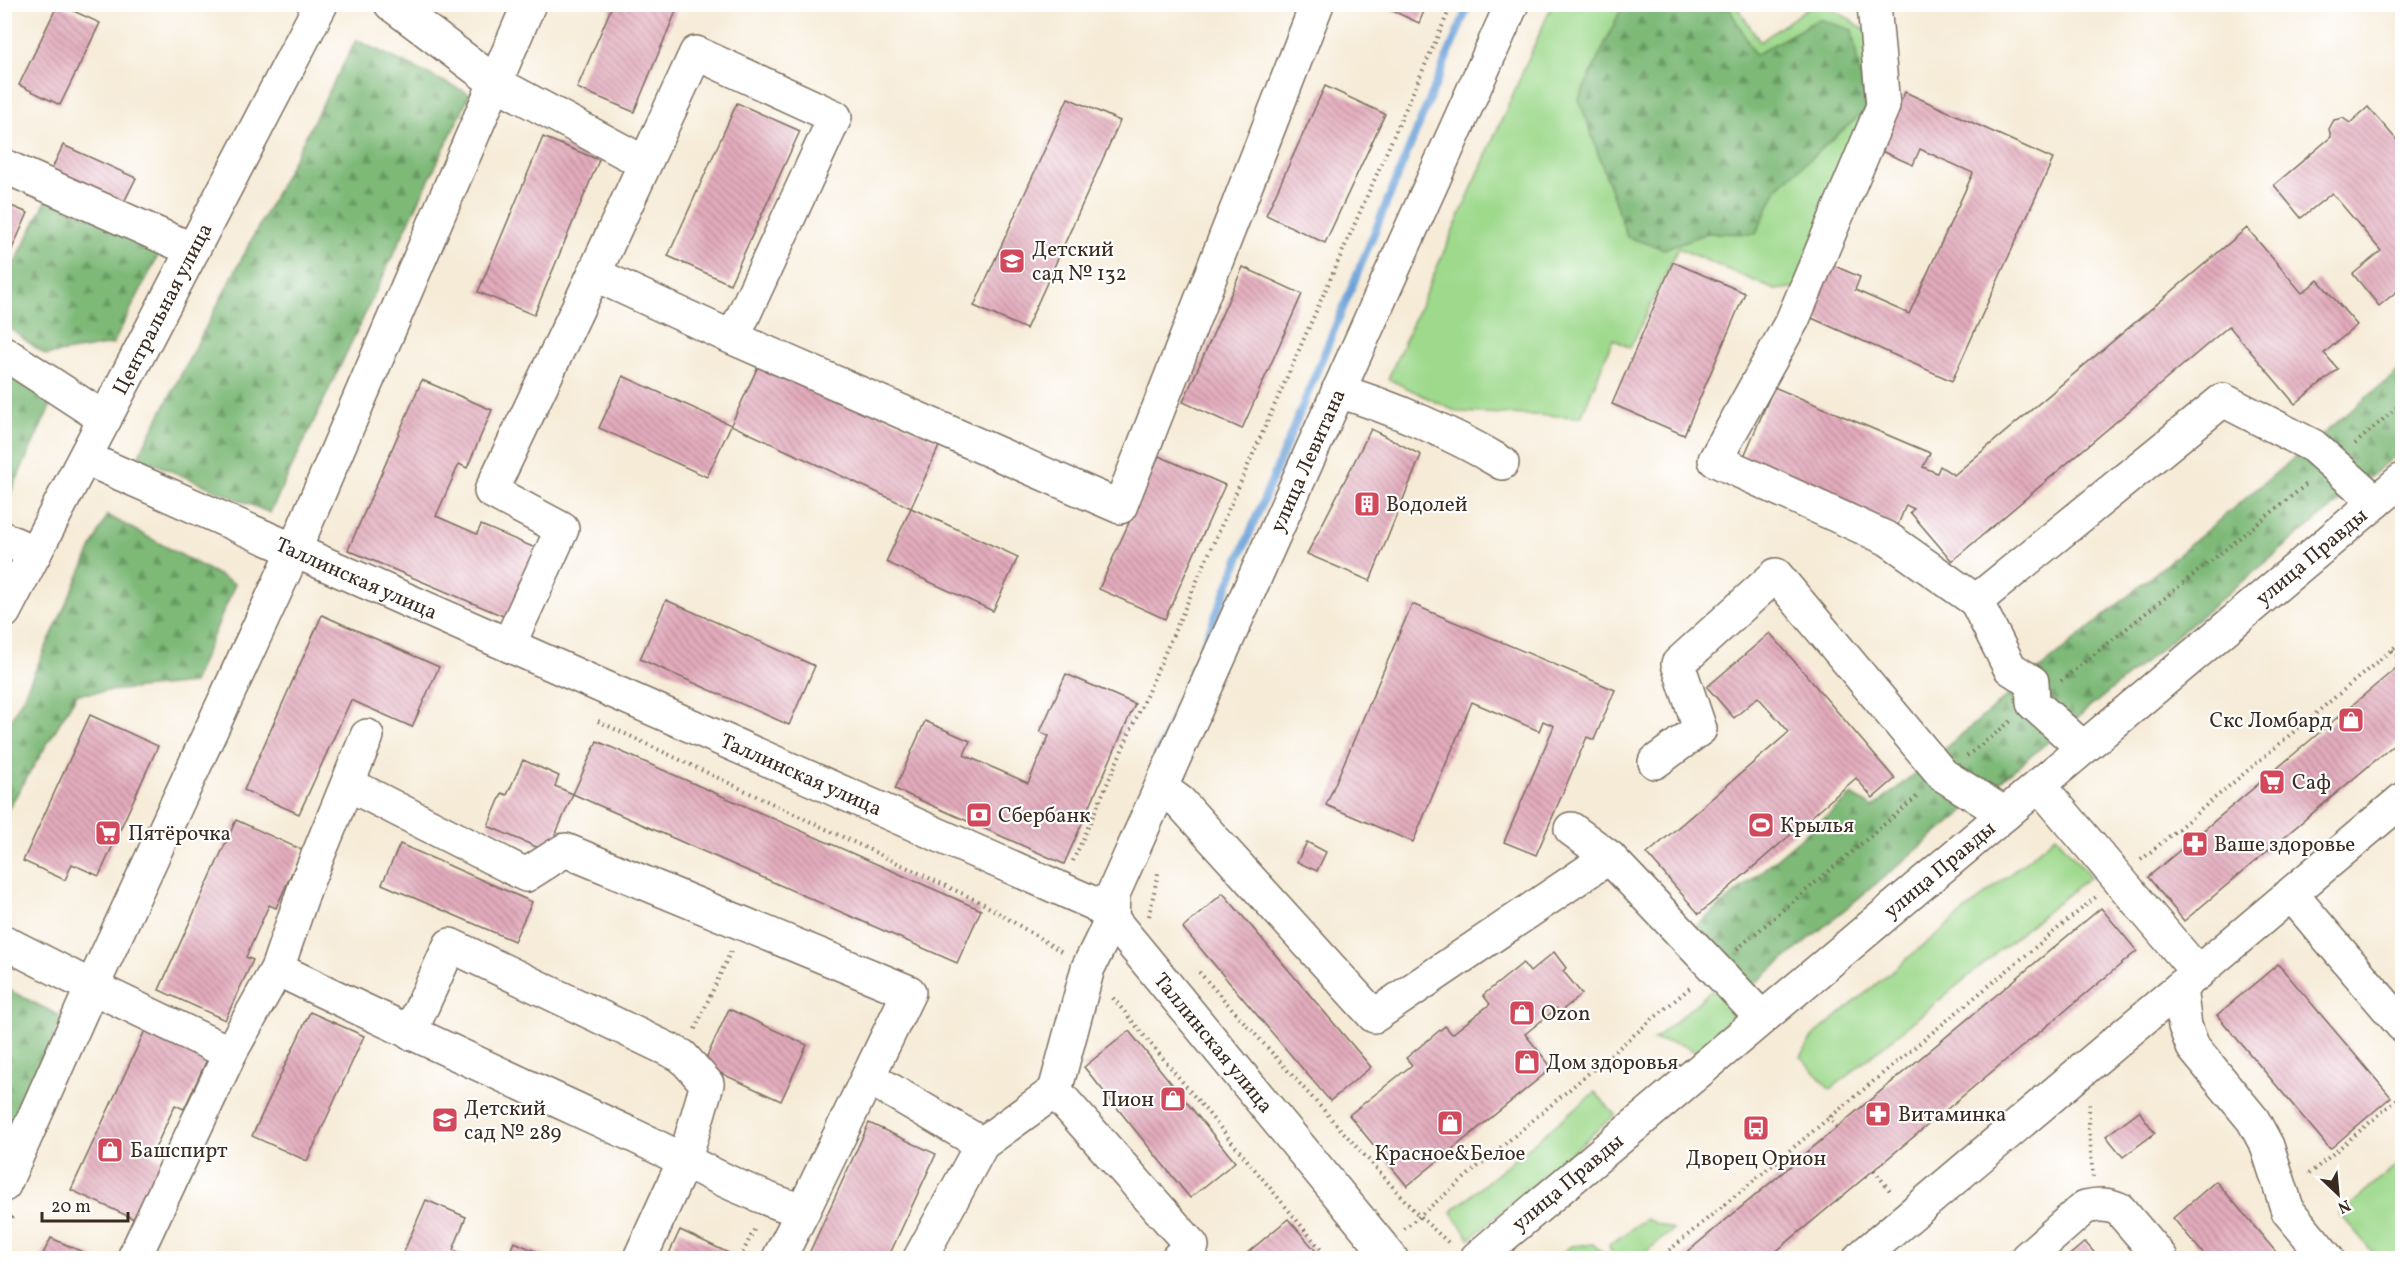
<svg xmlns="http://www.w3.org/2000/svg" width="2407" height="1263" font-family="Vollkorn,serif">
  <defs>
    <pattern id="forest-firs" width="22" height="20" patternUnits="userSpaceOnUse" patternTransform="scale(1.5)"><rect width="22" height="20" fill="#7eb978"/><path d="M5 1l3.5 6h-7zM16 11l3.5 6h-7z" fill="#689762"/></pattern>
    <pattern id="building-back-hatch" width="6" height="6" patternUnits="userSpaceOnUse" patternTransform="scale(1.5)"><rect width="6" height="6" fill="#e3acbd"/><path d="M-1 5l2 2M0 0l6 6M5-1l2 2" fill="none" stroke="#b98c99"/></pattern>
  </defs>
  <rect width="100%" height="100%" fill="#fff"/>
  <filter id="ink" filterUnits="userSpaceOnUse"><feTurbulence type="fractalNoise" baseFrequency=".0167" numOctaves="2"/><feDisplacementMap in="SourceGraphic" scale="12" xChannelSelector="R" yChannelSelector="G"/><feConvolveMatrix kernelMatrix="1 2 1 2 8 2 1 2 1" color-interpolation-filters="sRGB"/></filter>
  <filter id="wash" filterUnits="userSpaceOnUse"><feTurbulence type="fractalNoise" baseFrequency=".008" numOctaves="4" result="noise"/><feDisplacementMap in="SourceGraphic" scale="24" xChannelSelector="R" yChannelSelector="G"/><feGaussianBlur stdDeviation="1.35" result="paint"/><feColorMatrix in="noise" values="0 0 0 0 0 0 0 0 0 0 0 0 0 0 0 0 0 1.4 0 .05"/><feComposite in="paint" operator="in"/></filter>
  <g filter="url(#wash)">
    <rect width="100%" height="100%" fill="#f6ebd7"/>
    <g fill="#9ed98c" stroke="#6c8255" stroke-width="1.5">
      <path d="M1552 5H1736L1760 42 1812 5H1827L1866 30 1882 123 1810 286 1775 290 1678 248 1630 348 1613 339 1581 417 1457 412 1388 379Z"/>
      <path d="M2056 836 2090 876 1830 1090 1801 1057 1812 1037Z"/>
      <path d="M1723 989 1736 1012 1696 1052 1680 1044 1653 1040 1711 991Z"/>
      <path d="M1595 1092 1615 1115 1470 1239 1451 1212Z"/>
      <path d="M2402 1161V1258H2378L2340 1214Z"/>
      <path d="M1645 1219 1673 1230 1638 1258H1613L1609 1245Z"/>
      <path d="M1593 1244 1605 1255 1606 1258H1556L1571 1246Z"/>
    </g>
    <g fill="url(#forest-firs)" stroke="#5c724b" stroke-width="1.5">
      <path d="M1727 4 1755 55 1819 19 1852 30 1866 110 1778 187 1756 234 1707 233 1664 249 1627 237 1579 99 1623 5Z"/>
      <path d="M356 40 470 94 270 513 138 457Z"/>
      <path d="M47 199 162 248 113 344 46 355 5 325 4 284Z"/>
      <path d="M2402 368V450L1753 985 1695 927 1852 795 1873 808Z"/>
      <path d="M15 376 53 400 5 505V385Z"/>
      <path d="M107 515 235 584 193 683 77 694 5 814V730L23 697Z"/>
      <path d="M5 988 62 1017 5 1146Z"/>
    </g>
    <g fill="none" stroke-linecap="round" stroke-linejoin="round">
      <path stroke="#6aa1d8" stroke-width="8" d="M1157 757 1469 4"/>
    </g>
    <g id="blocks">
      <g fill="url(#building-back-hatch)">
        <path d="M58 4 100 23 60 105 19 85Z"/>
        <path d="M613 4H679L634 112 577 88Z"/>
        <path d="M1378 4H1427L1419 23Z"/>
        <path d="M1325 86 1385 114 1325 243 1266 215Z"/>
        <path d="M1905 92 2053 159 1952 381 1805 315 1828 263 1860 277 1855 290 1909 314 1973 173 1920 149 1913 165 1879 150Z"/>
        <path d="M1068 98 1120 121 1026 329 974 306Z"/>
        <path d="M737 103 800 131 730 284 668 256Z"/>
        <path d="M2368 107 2402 146V287L2379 306 2353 274 2381 251 2332 193 2301 218 2274 185 2331 137 2329 129 2334 120 2343 118 2350 123Z"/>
        <path d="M543 137 599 160 534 315 478 292Z"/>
        <path d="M63 145 136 178 122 206 50 173Z"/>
        <path d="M4 203 28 213 4 267Z"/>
        <path d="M2247 228 2302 293 2318 280 2357 325 2324 353 2338 369 2295 404 2229 326 1952 561 1910 512 1914 509 1906 505 1897 527 1742 461 1774 387 1930 453 1923 467 1937 473 1940 466 1954 475Z"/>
        <path d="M1673 262 1745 293 1684 435 1612 404Z"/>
        <path d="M1243 267 1302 294 1242 429 1183 402Z"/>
        <path d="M761 360 941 442 911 508 731 425Z"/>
        <path d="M623 376 731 425 707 477 599 428Z"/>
        <path d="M422 380 492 410 467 468 459 464 436 516 477 534 481 525 540 550 510 619 348 550Z"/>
        <path d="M1371 429 1421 455 1370 581 1307 554Z"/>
        <path d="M1159 456 1225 485 1165 619 1099 589Z"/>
        <path d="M911 508 1018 557 993 611 886 562Z"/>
        <path d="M666 600 815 666 789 725 640 659Z"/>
        <path d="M1412 604 1615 690 1594 740 1587 737 1536 855 1504 842 1554 726 1543 721 1539 731 1472 702 1413 842 1326 805Z"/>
        <path d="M322 615 439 667 412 727 351 700 299 814 244 790Z"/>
        <path d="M1770 633 1895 779 1873 798 1856 778 1699 914 1647 854 1789 732 1758 697 1734 718 1707 687Z"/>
        <path d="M2402 663V738L2184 921 2148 877Z"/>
        <path d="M1066 674 1135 704 1064 864 895 789 925 721 970 741 964 755 1028 783 1049 736 1040 732Z"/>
        <path d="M90 715 158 746 99 876 72 864 65 880 23 861Z"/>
        <path d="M597 741 981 910 957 963 573 794Z"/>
        <path d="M523 760 559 776 555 786 573 794 548 852 488 826 502 793 507 795Z"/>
        <path d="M236 820 302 850 276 908 269 905 246 957 253 960 225 1020 159 990Z"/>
        <path d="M1307 842 1326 852 1317 871 1297 862Z"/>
        <path d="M400 844 532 902 514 941 382 884Z"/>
        <path d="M1223 893 1371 1067 1330 1101 1183 928Z"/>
        <path d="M2101 908 2137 951 1768 1258H1680Z"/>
        <path d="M1554 952 1566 968 1563 971 1582 994 1560 1012 1557 1008 1525 1034 1552 1068 1407 1186 1349 1115 1412 1065 1406 1058 1445 1026 1452 1034 1490 1004 1483 995 1523 963 1530 972Z"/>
        <path d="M2278 964 2391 1097 2330 1149 2217 1015Z"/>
        <path d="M729 1009 807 1045 781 1101 703 1065Z"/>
        <path d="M310 1012 364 1036 307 1161 252 1136Z"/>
        <path d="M148 1024 210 1053 184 1109 175 1105 152 1155 162 1160 134 1219 71 1190Z"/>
        <path d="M1129 1031 1235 1162 1190 1198 1084 1067Z"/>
        <path d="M2139 1111 2155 1133 2123 1157 2106 1136Z"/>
        <path d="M869 1123 936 1154 888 1258H807Z"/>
        <path d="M2216 1181 2281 1258H2207L2173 1218Z"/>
        <path d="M426 1200 466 1217 453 1250 473 1258H401Z"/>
        <path d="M1288 1219 1322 1258H1241Z"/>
        <path d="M680 1230 735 1256 733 1258H667Z"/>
        <path d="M51 1238 96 1258H41Z"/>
        <path d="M514 1242 552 1258H507Z"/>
        <path d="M2085 1242 2099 1258H2066Z"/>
      </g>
    </g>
  </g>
  <g filter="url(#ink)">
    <use href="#blocks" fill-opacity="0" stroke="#7c6e5f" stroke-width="1.5"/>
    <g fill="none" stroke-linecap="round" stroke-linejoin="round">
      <defs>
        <g id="minor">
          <path d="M391 4 496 83 645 163"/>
          <path d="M1874 4 1883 106 1793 319 1715 460 1888 539 1976 601"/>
          <path d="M4 166 193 250"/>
          <path d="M733 338 835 117 696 53 594 274 733 338 1120 507 1317 4"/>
          <path d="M4 353 105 419"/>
          <path d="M1338 391C1392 407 1454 434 1502 463"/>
          <path id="s1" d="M85 458 1095 904 1112 919 1391 1258"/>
          <path d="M4 539 35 553"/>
          <path d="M511 646 516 629 562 529 491 491 594 274"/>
          <path d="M2083 748 2033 703 2032 682 2010 668 1976 601 2223 400 2313 446 2376 502"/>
          <path d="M1655 762 1700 729 1678 664 1776 575 1943 775 2005 814"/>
          <path d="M348 784 526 875 565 850 909 992 803 1211"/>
          <path d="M2039 785 2198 973"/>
          <path d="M1161 788 1180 802 1374 1016 1609 857"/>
          <path d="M1571 829 1609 857 1762 1018"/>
          <path d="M2291 894 2402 1025"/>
          <path d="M4 942 92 987 230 1053"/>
          <path d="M277 969C393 1025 511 1079 628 1133 686 1160 742 1193 803 1211L779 1258"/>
          <path d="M2180 988 2185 1026 2193 1047 2253 1120 2267 1146 2288 1211 2327 1258"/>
          <path d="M410 1033 450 945 682 1056 707 1084 685 1159 640 1258"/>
          <path d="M868 1077 982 1144"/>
          <path d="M1055 1091 1192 1246 1178 1258"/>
          <path d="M4 1185 92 987 294 551 529 4"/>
          <path d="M134 1258 230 1053 277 969 305 887 367 736"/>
          <path id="s2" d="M920 1258 982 1144 1055 1091 1088 968 1112 919 1113 894 1512 4"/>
          <path d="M1860 1258 2402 800"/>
          <path d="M2027 1258 2085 1207C2098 1204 2107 1204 2119 1209L2161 1258"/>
        </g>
        <g id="major">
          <path id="s3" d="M4 612 321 4"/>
          <path id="s4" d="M1477 1258 2402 480"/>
        </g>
      </defs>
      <use href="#minor" stroke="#7c6e5f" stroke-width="36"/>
      <use href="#major" stroke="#7c6e5f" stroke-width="36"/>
      <g stroke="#7c6e5f" stroke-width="4" stroke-dasharray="1.5 4.5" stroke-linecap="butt">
        <path d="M2355 444 2402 403"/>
        <path d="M2392 650 2402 661"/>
        <path d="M2061 681 2308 483"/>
        <path d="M598 721 982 903 1064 953"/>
        <path d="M1967 756 2011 721"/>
        <path d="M2141 860 2402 641"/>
        <path d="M1073 861 1452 4"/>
        <path d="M1149 916 1158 873"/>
        <path d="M1737 949 1919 795"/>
        <path d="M1199 972 1419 1216 1450 1244"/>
        <path d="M1113 998 1328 1258"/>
        <path d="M695 1029 731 951"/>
        <path d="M2089 1104V1131L2093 1177"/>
        <path d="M1829 1116 1837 1128"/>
        <path d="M1874 1170 1891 1192"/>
        <path d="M2309 1174 2402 1095"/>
        <path d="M1404 1229 1692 986"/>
        <path d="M4 1234 13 1215"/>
        <path d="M740 1258 756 1226"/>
        <path d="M1660 1258 2096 897"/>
      </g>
      <use href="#minor" stroke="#fff" stroke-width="33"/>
      <use href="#major" stroke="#fff" stroke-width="33"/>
    </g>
  </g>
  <defs>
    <symbol id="school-square" viewBox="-11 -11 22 22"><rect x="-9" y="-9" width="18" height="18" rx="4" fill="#d1495b" stroke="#fff"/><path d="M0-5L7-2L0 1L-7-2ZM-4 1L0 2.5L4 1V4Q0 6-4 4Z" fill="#fff"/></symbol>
    <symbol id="building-square" viewBox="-11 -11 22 22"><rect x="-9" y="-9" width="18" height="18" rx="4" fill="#d1495b" stroke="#fff"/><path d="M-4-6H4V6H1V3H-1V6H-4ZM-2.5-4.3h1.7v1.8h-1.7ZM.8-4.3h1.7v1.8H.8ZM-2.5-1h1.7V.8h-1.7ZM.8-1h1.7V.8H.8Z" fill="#fff"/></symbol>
    <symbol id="shop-square" viewBox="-11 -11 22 22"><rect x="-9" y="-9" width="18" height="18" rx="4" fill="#d1495b" stroke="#fff"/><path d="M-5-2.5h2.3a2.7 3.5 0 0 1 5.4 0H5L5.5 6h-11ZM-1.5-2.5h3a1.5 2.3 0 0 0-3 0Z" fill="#fff"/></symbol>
    <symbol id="supermarket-square" viewBox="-11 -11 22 22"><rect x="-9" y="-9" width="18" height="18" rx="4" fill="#d1495b" stroke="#fff"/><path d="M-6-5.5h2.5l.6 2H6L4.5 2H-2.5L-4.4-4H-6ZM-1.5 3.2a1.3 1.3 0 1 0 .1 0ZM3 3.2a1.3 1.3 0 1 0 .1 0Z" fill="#fff"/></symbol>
    <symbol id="bank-square" viewBox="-11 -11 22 22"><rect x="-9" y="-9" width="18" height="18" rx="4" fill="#d1495b" stroke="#fff"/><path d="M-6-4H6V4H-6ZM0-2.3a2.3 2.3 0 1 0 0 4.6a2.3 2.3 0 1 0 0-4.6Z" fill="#fff"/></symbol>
    <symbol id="stadium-square" viewBox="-11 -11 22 22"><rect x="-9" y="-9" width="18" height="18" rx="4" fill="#d1495b" stroke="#fff"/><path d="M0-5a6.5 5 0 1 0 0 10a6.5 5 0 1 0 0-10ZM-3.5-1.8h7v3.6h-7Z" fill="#fff"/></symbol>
    <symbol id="pharmacy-square" viewBox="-11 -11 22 22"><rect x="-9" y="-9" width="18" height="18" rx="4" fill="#d1495b" stroke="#fff"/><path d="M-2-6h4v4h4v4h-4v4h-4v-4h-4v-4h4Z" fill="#fff"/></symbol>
    <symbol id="bus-square" viewBox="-11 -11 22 22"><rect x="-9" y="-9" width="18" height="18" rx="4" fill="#d1495b" stroke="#fff"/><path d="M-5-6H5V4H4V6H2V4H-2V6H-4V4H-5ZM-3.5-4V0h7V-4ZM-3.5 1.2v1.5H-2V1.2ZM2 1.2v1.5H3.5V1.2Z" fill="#fff"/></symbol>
  </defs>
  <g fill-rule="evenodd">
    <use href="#school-square" x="997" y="246" width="30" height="30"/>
    <use href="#building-square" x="1352" y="489" width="30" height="30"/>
    <use href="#shop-square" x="2336" y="705" width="30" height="30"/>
    <use href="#supermarket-square" x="2257" y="767" width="30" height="30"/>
    <use href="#bank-square" x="964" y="800" width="30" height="30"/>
    <use href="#stadium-square" x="1746" y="810" width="30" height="30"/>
    <use href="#supermarket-square" x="93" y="818" width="30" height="30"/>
    <use href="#pharmacy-square" x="2180" y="829" width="30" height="30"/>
    <use href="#shop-square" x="1507" y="998" width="30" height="30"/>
    <use href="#shop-square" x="1512" y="1047" width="30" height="30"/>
    <use href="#shop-square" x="1158" y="1084" width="30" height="30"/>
    <use href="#pharmacy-square" x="1863" y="1099" width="30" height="30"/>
    <use href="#school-square" x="430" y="1105" width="30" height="30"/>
    <use href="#shop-square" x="1435" y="1108" width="30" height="30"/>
    <use href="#bus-square" x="1741" y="1113" width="30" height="30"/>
    <use href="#shop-square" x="95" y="1135" width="30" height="30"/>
  </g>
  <g text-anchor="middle" stroke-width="4.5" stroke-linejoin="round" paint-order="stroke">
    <g font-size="21" fill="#3b2a1e" stroke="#fff" text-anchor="start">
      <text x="1032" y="256">Детский<tspan x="1032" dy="24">сад № 132</tspan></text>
      <text x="1386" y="511">Водолей</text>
      <text x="2332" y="727" text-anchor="end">Скс Ломбард</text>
      <text x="2292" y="789">Саф</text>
      <text x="998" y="822">Сбербанк</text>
      <text x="1780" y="832">Крылья</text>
      <text x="128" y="840">Пятёрочка</text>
      <text x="2214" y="851">Ваше здоровье</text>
      <text x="1541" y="1020">Ozon</text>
      <text x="1546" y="1069">Дом здоровья</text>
      <text x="1154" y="1106" text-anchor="end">Пион</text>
      <text x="464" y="1115">Детский<tspan x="464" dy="24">сад № 289</tspan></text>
      <text x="1898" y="1121">Витаминка</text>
      <text x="130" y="1157">Башспирт</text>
      <text x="1450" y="1160" text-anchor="middle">Красное&amp;Белое</text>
      <text x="1756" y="1165" text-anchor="middle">Дворец Орион</text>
    </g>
    <g font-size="21" fill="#3b2a1e" stroke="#fff">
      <text dy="7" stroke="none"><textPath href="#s3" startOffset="342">Центральная улица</textPath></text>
      <text dy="7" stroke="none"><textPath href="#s2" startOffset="902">улица Левитана</textPath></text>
      <text dy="7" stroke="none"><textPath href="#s4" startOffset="1090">улица Правды</textPath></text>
      <text dy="7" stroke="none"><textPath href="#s1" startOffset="297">Таллинская улица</textPath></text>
      <text dy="7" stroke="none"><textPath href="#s1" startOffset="783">Таллинская улица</textPath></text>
      <text dy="7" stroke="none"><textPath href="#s4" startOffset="604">улица Правды</textPath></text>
      <text dy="7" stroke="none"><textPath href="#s1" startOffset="1287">Таллинская улица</textPath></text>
      <text dy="7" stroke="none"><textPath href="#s4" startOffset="118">улица Правды</textPath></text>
    </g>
  </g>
  <rect width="2407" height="1263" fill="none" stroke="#fff" stroke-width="24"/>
  <g transform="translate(2338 1194) rotate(154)" stroke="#ffffff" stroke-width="4.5" paint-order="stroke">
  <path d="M0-4.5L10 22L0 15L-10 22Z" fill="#3b2a1e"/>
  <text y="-9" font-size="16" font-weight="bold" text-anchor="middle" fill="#3b2a1e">N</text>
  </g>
  <path d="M42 1212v9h86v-9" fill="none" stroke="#3b2a1e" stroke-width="3"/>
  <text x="51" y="1212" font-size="18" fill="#3b2a1e" stroke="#ffffff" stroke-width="4.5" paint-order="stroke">20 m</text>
</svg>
